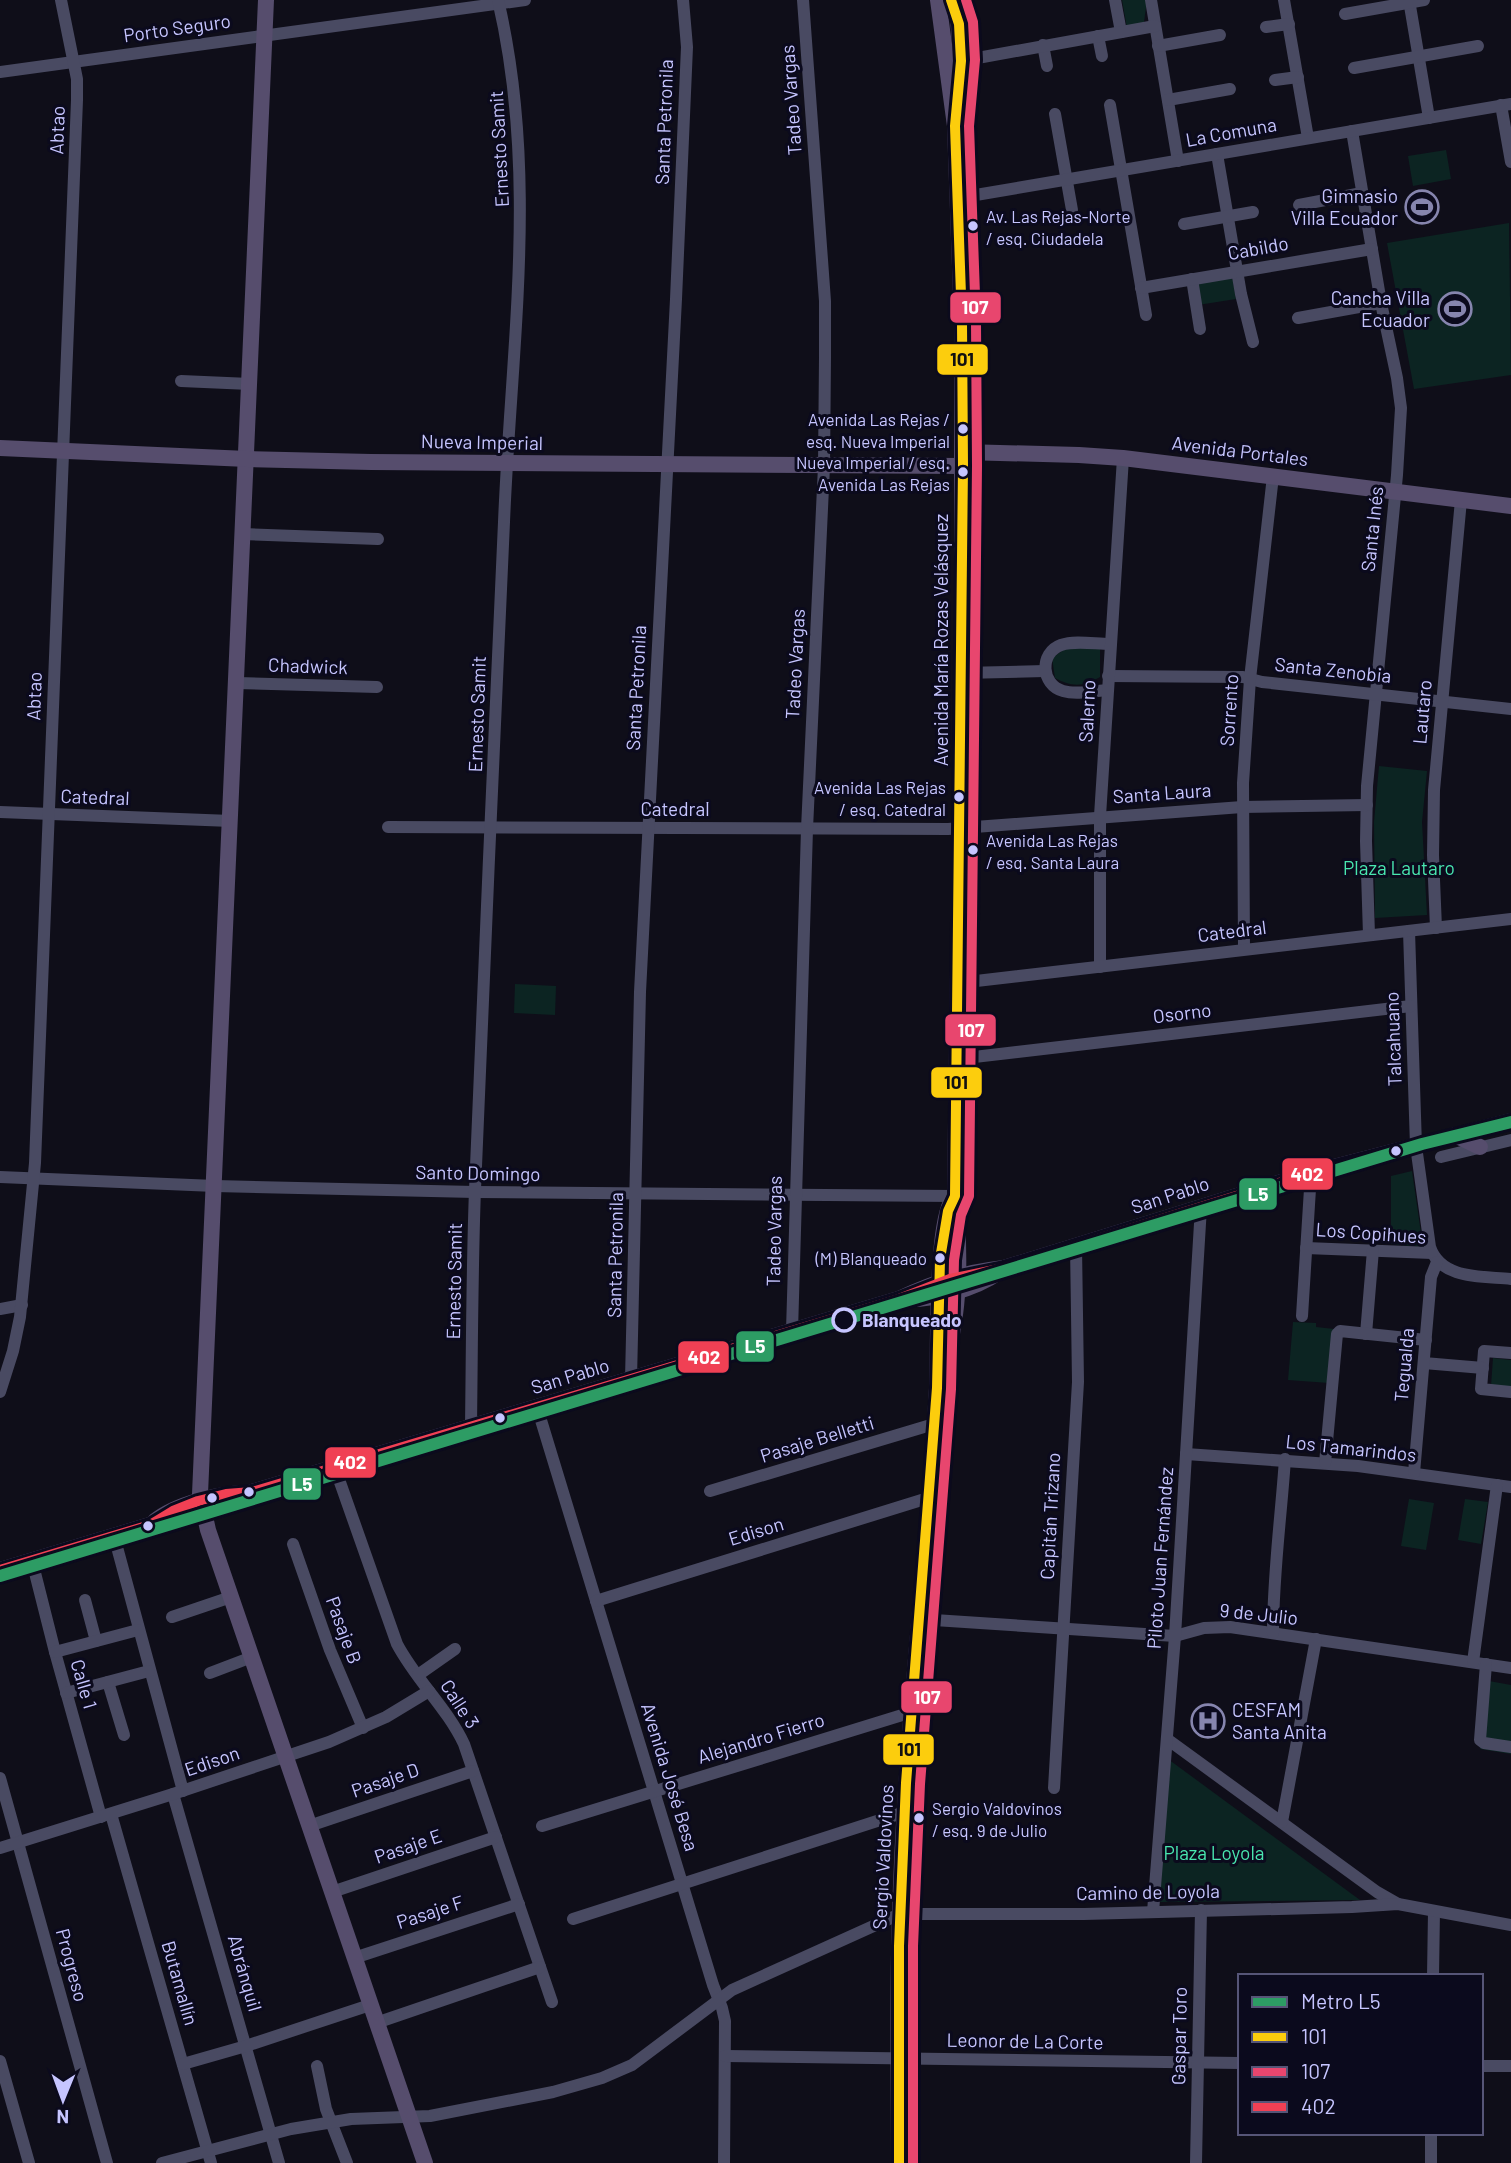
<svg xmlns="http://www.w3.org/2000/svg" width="1511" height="2163" font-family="Barlow,sans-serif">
  <rect width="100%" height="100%" fill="#0f0e19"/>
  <g fill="#0c2422">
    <path d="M1122 0H1147L1144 22 1127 28Z"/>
    <path d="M1446 150 1451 179 1413 186 1408 156Z"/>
    <path d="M1509 223 1511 375 1414 389 1387 243Z"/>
    <path d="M1232 276 1236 299 1198 305 1194 282Z"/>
    <path d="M1084 646 1100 649V677C1083 687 1072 687 1055 678L1052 658 1065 649Z"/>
    <path d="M1379 766 1427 771 1422 822 1427 915 1375 918 1374 822Z"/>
    <path d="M515 984 556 986 555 1015 514 1013Z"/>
    <path d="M1412 1171 1423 1247 1391 1244V1176Z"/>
    <path d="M1293 1322 1316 1323V1327L1334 1329 1329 1383 1288 1380Z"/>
    <path d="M1493 1358 1511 1360V1388L1491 1386Z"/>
    <path d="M1409 1499 1434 1503 1426 1550 1401 1546Z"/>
    <path d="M1465 1499 1488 1502 1481 1544 1458 1540Z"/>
    <path d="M1489 1681 1511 1685V1754L1480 1749Z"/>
    <path d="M1168 1759 1360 1900 1160 1902Z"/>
  </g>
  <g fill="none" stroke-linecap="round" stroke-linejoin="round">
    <g stroke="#494a62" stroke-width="12">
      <path d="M1115 0 1121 32"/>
      <path d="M1151 0 1178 161"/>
      <path d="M1284 0 1308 138"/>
      <path d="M1409 0 1429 118"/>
      <path d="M1345 14 1424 0"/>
      <path d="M1266 27 1289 24"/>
      <path d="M1098 36 1102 56"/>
      <path d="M1043 45 1047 66"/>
      <path d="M1158 46 1220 35"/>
      <path d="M961 61 1155 26"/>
      <path d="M1354 68 1478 46"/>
      <path d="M0 72 525 0"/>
      <path d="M1275 80 1298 77"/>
      <path d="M1168 100 1230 89"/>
      <path d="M1110 105 1146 315"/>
      <path d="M1501 105 1511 162"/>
      <path d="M1055 114 1072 210"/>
      <path d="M1352 131 1381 303 1397 378 1401 408 1397 475 1367 786 1366 841 1369 935"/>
      <path d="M1217 154 1241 294 1253 342"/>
      <path d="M958 198 1511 104"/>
      <path d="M1299 205 1362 193"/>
      <path d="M1184 224 1253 212"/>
      <path d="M1192 279 1200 329"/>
      <path d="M1141 288 1372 249"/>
      <path d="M1298 318 1381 303"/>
      <path d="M181 381 250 384"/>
      <path d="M243 534 378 539"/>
      <path d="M962 673 1045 671"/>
      <path d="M1108 676 1243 677 1262 682 1511 709"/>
      <path d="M237 683 377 687"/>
      <path d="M1107 690C1094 691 1076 695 1063 691 1041 685 1039 653 1061 645 1075 640 1095 644 1110 644"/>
      <path d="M0 812 231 821"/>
      <path d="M388 827 948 829 1242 807 1367 805"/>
      <path d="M1436 928 1433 855 1434 790 1461 500"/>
      <path d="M1409 931 1416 1146 1430 1247C1441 1280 1482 1276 1511 1279"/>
      <path d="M1244 948 1243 783 1250 679 1273 476"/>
      <path d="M1100 967V816L1123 458"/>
      <path d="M959 983 1511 919"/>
      <path d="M957 1059 1411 1006"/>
      <path d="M1441 1157 1511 1140"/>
      <path d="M0 1177 215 1186 475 1192 955 1196"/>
      <path d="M1306 1248 1432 1253"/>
      <path d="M0 1309 22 1305"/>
      <path d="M1302 1316 1311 1173"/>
      <path d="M792 1331 807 829 824 466 825 357V301L803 0"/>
      <path d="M1366 1334 1373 1250"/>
      <path d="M1511 1353 1484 1351 1481 1389 1511 1392"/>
      <path d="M1424 1363 1483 1368"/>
      <path d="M631 1379 640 992 676 299 687 47 683 0"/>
      <path d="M0 1392 13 1351 20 1317 35 1163 77 100V79L61 0"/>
      <path d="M537 1407 713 1985 722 2008 725 2021 724 2163"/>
      <path d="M471 1427C472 1348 472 1269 475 1190 483 967 495 745 504 522 511 346 539 175 498 0"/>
      <path d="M1186 1454 1358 1466 1511 1487"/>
      <path d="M1325 1463 1337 1334 1340 1331 1426 1340"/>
      <path d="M335 1468 397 1644C416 1680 447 1708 464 1744L552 2002"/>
      <path d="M1414 1473 1431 1277 1437 1262"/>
      <path d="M710 1491 934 1424"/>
      <path d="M114 1536 183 1791"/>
      <path d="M293 1544 330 1650 363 1728"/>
      <path d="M32 1561 55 1652 101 1817"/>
      <path d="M85 1600 96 1641"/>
      <path d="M596 1601 928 1498"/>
      <path d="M172 1617 231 1597"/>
      <path d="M919 1619 1175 1636 1204 1628 1230 1627 1511 1668"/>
      <path d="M1273 1633C1273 1575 1281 1517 1285 1459"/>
      <path d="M55 1652 138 1630"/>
      <path d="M1473 1662 1497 1485"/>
      <path d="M1486 1664 1480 1740 1484 1743 1511 1747"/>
      <path d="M210 1673 252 1657"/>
      <path d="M418 1675 455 1649"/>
      <path d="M108 1682 124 1735"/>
      <path d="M66 1693 149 1671"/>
      <path d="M1167 1739 1377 1892 1398 1904"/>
      <path d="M0 1778 107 2163"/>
      <path d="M1054 1788 1078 1382 1076 1246"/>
      <path d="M173 1794 279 2163"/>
      <path d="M111 1814 211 2163"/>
      <path d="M1282 1822 1316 1639"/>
      <path d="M309 1826 473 1771"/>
      <path d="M542 1826 912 1712"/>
      <path d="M0 1848 173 1794 329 1742 386 1717 429 1691"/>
      <path d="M332 1892 496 1837"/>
      <path d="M1153 1912 1175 1636 1201 1207"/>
      <path d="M573 1919 905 1812"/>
      <path d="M354 1958 519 1904"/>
      <path d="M1433 1976 1434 1911"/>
      <path d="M376 2023 540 1967"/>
      <path d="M725 2056 1240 2063"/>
      <path d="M0 2061 29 2163"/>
      <path d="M183 2064 246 2046 370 2005"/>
      <path d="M317 2066 326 2109 347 2163"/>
      <path d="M1481 2066H1511"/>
      <path d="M162 2163 291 2129 351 2119 430 2116 553 2092 602 2078 632 2065 732 1990 900 1914H1084L1352 1907 1398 1904 1511 1925"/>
      <path d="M1196 2163 1201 1910"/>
      <path d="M1431 2163V2133"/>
    </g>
    <g stroke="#564d6d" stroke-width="16">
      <path d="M266 0 200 1494 208 1530 425 2163"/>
      <path d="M957 0 961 61 958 103"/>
      <path d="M0 448 247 459 371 462 963 466"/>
      <path d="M963 452 1079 455 1123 458 1511 506"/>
      <path d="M1455 1135 1480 1147"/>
      <path d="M905 1299C935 1300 975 1289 999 1272"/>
      <path d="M937 1386C961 1326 961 1260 955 1196L962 673V323L955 126 938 0"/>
      <path d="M155 1521C176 1504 220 1493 247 1493"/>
      <path d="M0 1570 150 1525 187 1519 222 1509 252 1492 899 1299C934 1282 966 1272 1004 1268L1311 1173 1511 1121"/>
      <path d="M899 2163C899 2080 897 1997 900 1915 905 1738 927 1563 937 1388 939 1352 935 1223 953 1199"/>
    </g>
    <defs>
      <path id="bus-1" d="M899 2163V1946L906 1783 937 1388 940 1259 948 1211 955 1196 963 466 962 323 955 126 961 61 959 24 951 0"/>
      <path id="bus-2" d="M913 2163V1946L920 1784 951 1389 954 1260 961 1215 969 1196 977 466 976 323 969 126 975 60 973 22 966 0"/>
      <path id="bus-3" d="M0 1570 150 1525 173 1511 198 1501 226 1494 252 1492 899 1299 950 1279 1004 1268 1311 1173 1511 1121"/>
    </defs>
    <use href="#bus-1" stroke="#0b0a1d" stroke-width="16"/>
    <use href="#bus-2" stroke="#0b0a1d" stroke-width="16"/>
    <use href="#bus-3" stroke="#0b0a1d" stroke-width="16"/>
    <use href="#bus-1" stroke="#fccd0d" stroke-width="10"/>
    <use href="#bus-2" stroke="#e8466e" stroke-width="10"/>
    <use href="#bus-3" stroke="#f04054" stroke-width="10"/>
    <defs>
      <path id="metro-1" d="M0 1576 1422 1144 1511 1122"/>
    </defs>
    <use href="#metro-1" stroke="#0b0a1d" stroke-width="18"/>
    <use href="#metro-1" stroke="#2d9c64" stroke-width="12"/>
  </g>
  <defs>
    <symbol id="stadium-ring" viewBox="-11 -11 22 22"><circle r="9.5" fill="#0b0a1d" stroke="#8685ae" stroke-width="1.5"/><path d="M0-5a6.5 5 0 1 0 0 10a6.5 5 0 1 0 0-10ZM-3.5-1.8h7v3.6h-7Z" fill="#8685ae"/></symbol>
    <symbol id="hospital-ring" viewBox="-11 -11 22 22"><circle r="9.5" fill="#0b0a1d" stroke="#8685ae" stroke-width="1.5"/><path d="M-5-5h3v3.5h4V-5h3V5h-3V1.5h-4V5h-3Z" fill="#8685ae"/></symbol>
  </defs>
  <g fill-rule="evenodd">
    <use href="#stadium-ring" x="1403" y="188" width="38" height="38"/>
    <use href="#stadium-ring" x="1436" y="290" width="38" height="38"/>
    <use href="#hospital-ring" x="1189" y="1702" width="38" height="38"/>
  </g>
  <g fill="#c6c5ff" stroke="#0b0a1d" stroke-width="2.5">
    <circle cx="973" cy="226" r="6"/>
    <circle cx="963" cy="429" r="6"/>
    <circle cx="963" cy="472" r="6"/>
    <circle cx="959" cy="797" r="6"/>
    <circle cx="973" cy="850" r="6"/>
    <circle cx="1396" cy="1151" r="6"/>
    <circle cx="940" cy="1258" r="6"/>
    <circle cx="500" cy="1418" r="6"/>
    <circle cx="249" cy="1492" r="6"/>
    <circle cx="212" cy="1498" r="6"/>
    <circle cx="148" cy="1526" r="6"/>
    <circle cx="919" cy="1818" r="6"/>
  </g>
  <circle fill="#0b0a1d" stroke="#c6c5ff" stroke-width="3.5" cx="844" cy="1320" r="11"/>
  <g text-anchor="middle" stroke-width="6" stroke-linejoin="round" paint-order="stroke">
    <g font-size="17" fill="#c6c5ff" stroke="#0b0a1d" text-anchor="end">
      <text x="986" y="223" text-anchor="start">Av. Las Rejas-Norte<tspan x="986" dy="22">/ esq. Ciudadela</tspan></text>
      <text x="950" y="426">Avenida Las Rejas /<tspan x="950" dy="22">esq. Nueva Imperial</tspan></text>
      <text x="950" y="469">Nueva Imperial / esq.<tspan x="950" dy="22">Avenida Las Rejas</tspan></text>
      <text x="946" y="794">Avenida Las Rejas<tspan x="946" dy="22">/ esq. Catedral</tspan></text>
      <text x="986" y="847" text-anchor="start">Avenida Las Rejas<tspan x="986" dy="22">/ esq. Santa Laura</tspan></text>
      <text x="927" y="1265">(M) Blanqueado</text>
      <text x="932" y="1815" text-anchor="start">Sergio Valdovinos<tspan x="932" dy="22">/ esq. 9 de Julio</tspan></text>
    </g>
    <g font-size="19" fill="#c6c5ff" stroke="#0b0a1d">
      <text transform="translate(177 28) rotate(-8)" y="7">Porto Seguro</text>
      <text transform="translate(791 100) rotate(-94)" y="7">Tadeo Vargas</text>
      <text transform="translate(664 122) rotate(-88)" y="7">Santa Petronila</text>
      <text transform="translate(57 130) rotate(-88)" y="7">Abtao</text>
      <text transform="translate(1231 132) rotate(-10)" y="7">La Comuna</text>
      <text transform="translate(499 149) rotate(-93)" y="7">Ernesto Samit</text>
      <text transform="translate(1258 248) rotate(-10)" y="7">Cabildo</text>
      <text transform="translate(482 442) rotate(1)" y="7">Nueva Imperial</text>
      <text transform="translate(1240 451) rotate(7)" y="7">Avenida Portales</text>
      <text transform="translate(1372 529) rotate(-84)" y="7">Santa Inés</text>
      <text transform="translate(941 640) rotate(-90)" y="7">Avenida María Rozas Velásquez</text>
      <text transform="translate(795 664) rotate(-87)" y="7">Tadeo Vargas</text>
      <text transform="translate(308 666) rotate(2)" y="7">Chadwick</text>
      <text transform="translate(1333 670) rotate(6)" y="7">Santa Zenobia</text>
      <text transform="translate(636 688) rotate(-87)" y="7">Santa Petronila</text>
      <text transform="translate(34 696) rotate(-88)" y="7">Abtao</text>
      <text transform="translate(1229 710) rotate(-86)" y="7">Sorrento</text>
      <text transform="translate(1087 711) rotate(-87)" y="7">Salerno</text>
      <text transform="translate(1422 712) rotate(-85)" y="7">Lautaro</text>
      <text transform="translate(477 714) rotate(-88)" y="7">Ernesto Samit</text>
      <text transform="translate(1162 793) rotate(-4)" y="7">Santa Laura</text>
      <text transform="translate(95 797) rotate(2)" y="7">Catedral</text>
      <text x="675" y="816">Catedral</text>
      <text transform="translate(1232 931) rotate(-7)" y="7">Catedral</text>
      <text transform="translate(1182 1013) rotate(-7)" y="7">Osorno</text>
      <text transform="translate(1393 1039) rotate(-92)" y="7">Talcahuano</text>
      <text transform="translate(478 1173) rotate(1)" y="7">Santo Domingo</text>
      <text transform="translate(1170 1195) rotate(-18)" y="7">San Pablo</text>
      <text transform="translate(774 1231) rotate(-89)" y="7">Tadeo Vargas</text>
      <text transform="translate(1371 1233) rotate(4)" y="7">Los Copihues</text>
      <text transform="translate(615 1255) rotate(-89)" y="7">Santa Petronila</text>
      <text transform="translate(454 1281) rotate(-89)" y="7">Ernesto Samit</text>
      <text transform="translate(1404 1365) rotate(-85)" y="7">Tegualda</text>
      <text transform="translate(570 1376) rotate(-17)" y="7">San Pablo</text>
      <text transform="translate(817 1439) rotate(-17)" y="7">Pasaje Belletti</text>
      <text transform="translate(1351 1448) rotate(6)" y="7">Los Tamarindos</text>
      <text transform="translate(1050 1516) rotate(-87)" y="7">Capitán Trizano</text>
      <text transform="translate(756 1531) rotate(-17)" y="7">Edison</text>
      <text transform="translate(1160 1558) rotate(-86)" y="7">Piloto Juan Fernández</text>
      <text transform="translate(1259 1614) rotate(6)" y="7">9 de Julio</text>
      <text transform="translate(344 1630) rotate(70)" y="7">Pasaje B</text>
      <text transform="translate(84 1684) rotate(74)" y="7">Calle 1</text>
      <text transform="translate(460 1704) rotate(57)" y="7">Calle 3</text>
      <text transform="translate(761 1738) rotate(-17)" y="7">Alejandro Fierro</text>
      <text transform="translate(212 1761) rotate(-19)" y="7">Edison</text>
      <text transform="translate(670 1777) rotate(73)" y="7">Avenida José Besa</text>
      <text transform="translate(385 1780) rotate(-19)" y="7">Pasaje D</text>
      <text transform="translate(408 1846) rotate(-19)" y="7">Pasaje E</text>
      <text transform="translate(883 1857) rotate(-87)" y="7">Sergio Valdovinos</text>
      <text transform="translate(1148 1892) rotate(-1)" y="7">Camino de Loyola</text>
      <text transform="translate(430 1912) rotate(-18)" y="7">Pasaje F</text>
      <text transform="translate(72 1965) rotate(75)" y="7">Progreso</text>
      <text transform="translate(245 1973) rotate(74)" y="7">Abránquil</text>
      <text transform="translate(180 1983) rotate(74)" y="7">Butamallín</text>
      <text transform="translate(1179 2036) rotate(-89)" y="7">Gaspar Toro</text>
      <text transform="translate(1025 2041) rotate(1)" y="7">Leonor de La Corte</text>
    </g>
    <g font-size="19" fill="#c6c5ff" stroke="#0b0a1d" text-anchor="end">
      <text x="1398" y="203">Gimnasio<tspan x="1398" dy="22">Villa Ecuador</tspan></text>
      <text x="1430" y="305">Cancha Villa<tspan x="1430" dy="22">Ecuador</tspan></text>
      <text x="1232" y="1717" text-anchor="start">CESFAM<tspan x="1232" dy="22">Santa Anita</tspan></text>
    </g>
    <g font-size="19" fill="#49e7b0" stroke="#0b0a1d">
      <text x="1399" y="875">Plaza Lautaro</text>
      <text x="1214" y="1860">Plaza Loyola</text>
    </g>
    <g font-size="19" font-weight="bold" fill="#c6c5ff" stroke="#0b0a1d" text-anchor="start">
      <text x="862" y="1327">Blanqueado</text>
    </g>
  </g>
  <g stroke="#0b0a1d" stroke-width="2.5">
    <rect x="949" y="291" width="53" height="33" rx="7" fill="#e8466e"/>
    <rect x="936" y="343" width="53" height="33" rx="7" fill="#fccd0d"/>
    <rect x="944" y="1013" width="53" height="34" rx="7" fill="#e8466e"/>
    <rect x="930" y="1066" width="53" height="33" rx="7" fill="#fccd0d"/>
    <rect x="1281" y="1157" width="53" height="34" rx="7" fill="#f04054"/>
    <rect x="1238" y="1177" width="40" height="34" rx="7" fill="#2d9c64"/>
    <rect x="735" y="1330" width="40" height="33" rx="7" fill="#2d9c64"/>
    <rect x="677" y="1340" width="53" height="34" rx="7" fill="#f04054"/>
    <rect x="324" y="1446" width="53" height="33" rx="7" fill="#f04054"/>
    <rect x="282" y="1467" width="40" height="34" rx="7" fill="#2d9c64"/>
    <rect x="900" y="1680" width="53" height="34" rx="7" fill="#e8466e"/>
    <rect x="882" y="1733" width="53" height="33" rx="7" fill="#fccd0d"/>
  </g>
  <g font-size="19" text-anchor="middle" font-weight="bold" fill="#fff">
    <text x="975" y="314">107</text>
    <text x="971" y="1037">107</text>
    <text x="1307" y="1181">402</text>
    <text x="1258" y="1201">L5</text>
    <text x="755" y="1353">L5</text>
    <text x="704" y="1364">402</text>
    <text x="350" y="1469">402</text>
    <text x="302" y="1491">L5</text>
    <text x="927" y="1704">107</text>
  </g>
  <g font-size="19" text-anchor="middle" font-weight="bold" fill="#111">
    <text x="962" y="366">101</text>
    <text x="956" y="1089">101</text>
    <text x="909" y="1756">101</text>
  </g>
  <rect x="1238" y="1974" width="245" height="161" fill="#0b0a1d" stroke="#565577" stroke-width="2"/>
  <rect x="1252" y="1997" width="35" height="10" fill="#2d9c64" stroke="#565577" stroke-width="2"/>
  <text x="1301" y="2009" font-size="21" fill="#c6c5ff">Metro L5</text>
  <rect x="1252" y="2032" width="35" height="10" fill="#fccd0d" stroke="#565577" stroke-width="2"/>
  <text x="1301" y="2044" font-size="21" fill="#c6c5ff">101</text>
  <rect x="1252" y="2067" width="35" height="10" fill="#e8466e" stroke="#565577" stroke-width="2"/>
  <text x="1301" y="2079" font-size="21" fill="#c6c5ff">107</text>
  <rect x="1252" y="2102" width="35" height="10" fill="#f04054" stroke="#565577" stroke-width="2"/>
  <text x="1301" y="2114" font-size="21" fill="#c6c5ff">402</text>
  <g transform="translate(63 2100) rotate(181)" stroke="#0b0a1d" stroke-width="5" paint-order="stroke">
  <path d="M0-5L12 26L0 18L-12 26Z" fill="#c6c5ff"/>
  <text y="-10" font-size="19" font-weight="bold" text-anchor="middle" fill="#c6c5ff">N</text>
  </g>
</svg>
